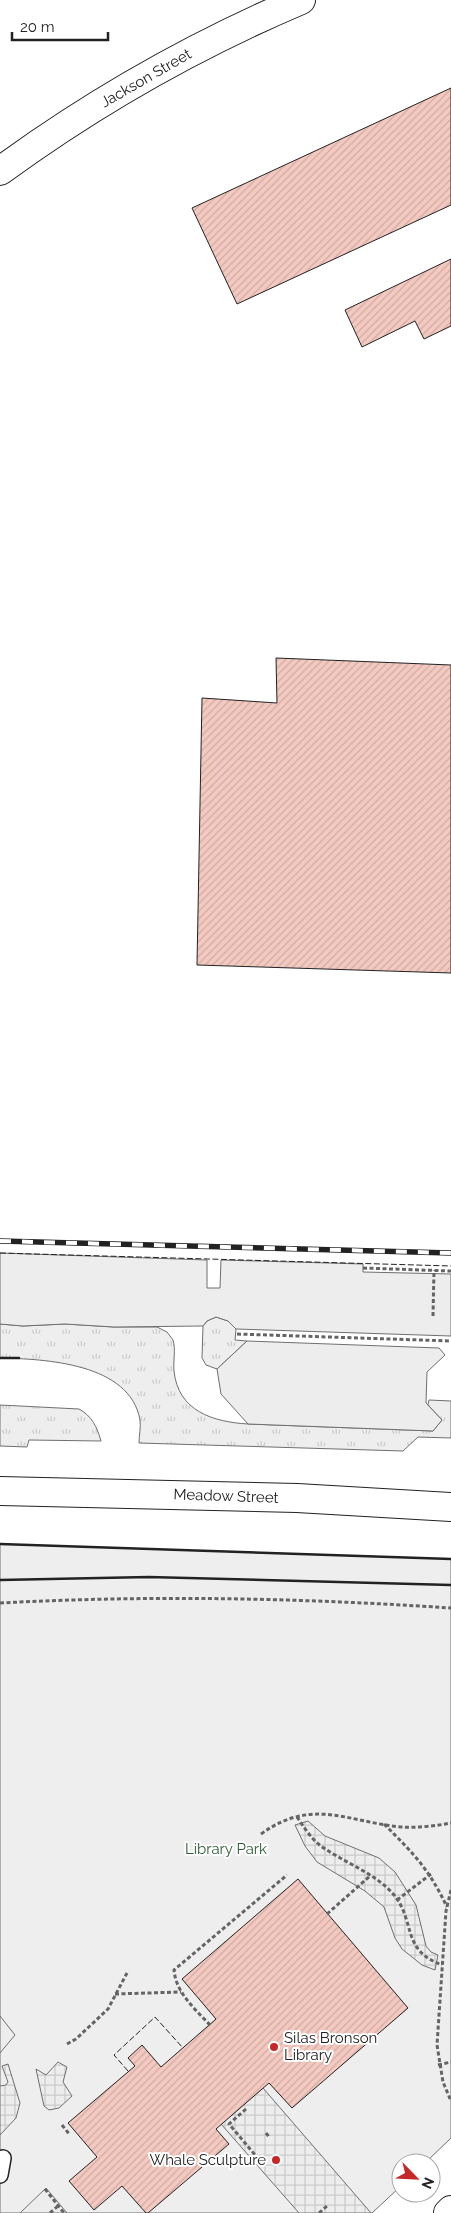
<svg xmlns="http://www.w3.org/2000/svg" width="451" height="2213" font-family="Raleway,sans-serif">
  <defs>
    <pattern id="grass-tufts" width="24" height="20" patternUnits="userSpaceOnUse" patternTransform="scale(1.25)"><rect width="24" height="20" fill="#eee"/><path d="M3 7l-1-3M5 7V3M7 7l1-3M15 17l-1-3M17 17v-4M19 17l1-3" fill="none" stroke="#ccc"/></pattern>
    <pattern id="plaza-grid" width="8" height="8" patternUnits="userSpaceOnUse" patternTransform="scale(1.25)"><rect width="8" height="8" fill="#ededed"/><path d="M0 4h8M4 0v8" fill="none" stroke="#cbcbcb"/></pattern>
    <pattern id="building-hatch" width="6" height="6" patternUnits="userSpaceOnUse" patternTransform="scale(1.25)"><rect width="6" height="6" fill="#f3c9c0"/><path d="M-1 1l2-2M0 6l6-6M5 7l2-2" fill="none" stroke="#d0aca5"/></pattern>
  </defs>
  <rect width="100%" height="100%" fill="#fff"/>
  <g fill="url(#grass-tufts)" stroke="#6f6f6f">
    <path d="M216 1317 228 1321 236 1329 235 1340 247 1341 217 1369 206 1365 202 1358 203 1326 207 1321Z"/>
    <path d="M0 1324 23 1326 65 1324 114 1327H157L167 1332 173 1340C176 1350 173 1360 174 1371 178 1411 213 1422 248 1424L433 1431 442 1420 428 1405 429 1400 451 1401V1438L418 1437 403 1451 139 1443C139 1436 141 1427 140 1420 130 1363 45 1359 0 1358Z"/>
    <path d="M0 1405 79 1409C92 1416 97 1427 101 1441L29 1440 27 1447 0 1446Z"/>
  </g>
  <path fill="#eee" stroke="#6f6f6f" d="M0 1544 451 1559V2138L425 2163H401V2186L372 2213H0Z"/>
  <g fill="#ededed" stroke="#6f6f6f">
    <path d="M0 1253 207 1260V1288H220L221 1260 363 1264V1272L451 1274V1336L236 1329 228 1321 216 1317 207 1321 203 1326 114 1327 65 1324 23 1326 0 1324Z"/>
    <path d="M247 1341 439 1348 445 1355 427 1372 426 1403 442 1420 433 1431 248 1424 221 1394 217 1369Z"/>
    <path d="M0 2016 15 2035 0 2053Z"/>
    <path d="M46 2188 67 2213H20L45 2189Z"/>
  </g>
  <g fill="url(#plaza-grid)" stroke="#6f6f6f">
    <path d="M308 1821 325 1836 379 1858 395 1872 416 1905 426 1946 431 1952 438 1955 435 1970 422 1965 402 1949 395 1938 384 1907 365 1891 317 1862 305 1846 295 1825Z"/>
    <path d="M58 2062 67 2067 63 2082 72 2096 59 2108 49 2110 44 2106 36 2069 46 2075Z"/>
    <path d="M8 2064 20 2103 16 2118 0 2135V2086L6 2085 8 2082 2 2066Z"/>
    <path d="M263 2088 371 2213H299L221 2124Z"/>
  </g>
  <g fill="url(#building-hatch)" stroke="#222">
    <path d="M451 88V205L237 304 192 208Z"/>
    <path d="M451 259V326L424 339 415 321 362 347 345 310Z"/>
    <path d="M276 658 451 665V973L197 965 202 698 277 703Z"/>
    <path d="M298 1879 408 2008 292 2108 269 2083 216 2129 229 2144 148 2213H146L122 2186 94 2210 69 2181 97 2157 68 2123 135 2066 128 2058 142 2045 161 2067 216 2019 182 1979Z"/>
  </g>
  <g fill="none" stroke-linecap="round" stroke-linejoin="round">
    <defs>
      <path id="lane" d="M0 2175 3 2158"/>
      <path id="street" d="M0 171C93 103 195 45 301 0"/>
      <path id="secondary" d="M0 1491 297 1498 451 1507"/>
      <path id="primary" d="M448 2213 451 2210"/>
    </defs>
    <use href="#lane" stroke="#222" stroke-width="18"/>
    <use href="#street" stroke="#222" stroke-width="30"/>
    <use href="#secondary" stroke="#222" stroke-width="30"/>
    <use href="#primary" stroke="#222" stroke-width="30"/>
    <g stroke="#646464" stroke-width="3" stroke-dasharray="4 2.5" stroke-linecap="butt">
      <path d="M363 1268 451 1271"/>
      <path d="M433 1316 434 1270"/>
      <path d="M237 1334 451 1341"/>
      <path d="M0 1603C150 1595 301 1598 451 1608"/>
      <path d="M297 1817C304 1827 311 1839 321 1846 343 1862 377 1874 394 1895 416 1922 401 1950 442 1965"/>
      <path d="M384 1824C414 1854 429 1869 447 1907"/>
      <path d="M261 1834C312 1797 348 1822 401 1827 417 1828 435 1826 451 1823"/>
      <path d="M451 1890 446 1911 437 2045 443 2082 451 2101"/>
      <path d="M397 1900 431 1874"/>
      <path d="M327 1914 370 1876"/>
      <path d="M115 1994 181 1992"/>
      <path d="M210 2025C195 2009 176 1993 174 1970L287 1875"/>
      <path d="M67 2044 76 2039 108 2009 127 1973"/>
      <path d="M438 2065 451 2062"/>
      <path d="M246 2109 229 2124 256 2156"/>
      <path d="M62 2125 70 2135"/>
      <path d="M266 2133 269 2137"/>
      <path d="M45 2189 64 2213"/>
      <path d="M50 2213 58 2206"/>
      <path d="M319 2213 328 2205"/>
    </g>
    <use href="#lane" stroke="#fff" stroke-width="15"/>
    <use href="#street" stroke="#fff" stroke-width="28"/>
    <use href="#secondary" stroke="#fff" stroke-width="28"/>
    <use href="#primary" stroke="#fff" stroke-width="28"/>
    <defs>
      <path id="rail" d="M0 1241 451 1253"/>
    </defs>
    <use href="#rail" stroke="#222" stroke-width="5.5"/>
    <use href="#rail" stroke="#fff" stroke-width="4" stroke-dasharray="11" stroke-linecap="butt"/>
    <g stroke="#222" stroke-width="1" stroke-dasharray="6 2.5" stroke-linecap="butt">
      <path d="M0 1253 451 1266"/>
      <path d="M128 2071 114 2055 155 2017 183 2048"/>
    </g>
    <g stroke="#222" stroke-width="2.5">
      <path d="M0 1358H19"/>
      <path d="M0 1544 451 1559"/>
      <path d="M0 1580 149 1577 451 1585"/>
    </g>
  </g>
  <g fill="#c62828" stroke="#fff" stroke-width="2">
    <circle cx="274" cy="2047" r="5"/>
    <circle cx="276" cy="2160" r="5"/>
  </g>
  <g text-anchor="middle" stroke-width="4" stroke-linejoin="round" paint-order="stroke">
    <g font-size="15" fill="#222" stroke="#fff">
      <text transform="translate(146 78) rotate(-30)" y="5">Jackson Street</text>
      <text transform="translate(226 1496) rotate(2)" y="5">Meadow Street</text>
    </g>
    <g font-size="15" fill="#2f5e38" stroke="#fff">
      <text x="226" y="1854">Library Park</text>
    </g>
    <g font-size="15" fill="#222" stroke="#fff" text-anchor="start">
      <text x="284" y="2043">Silas Bronson<tspan x="284" dy="17">Library</tspan></text>
      <text x="266" y="2165" text-anchor="end">Whale Sculpture</text>
    </g>
  </g>
  <g transform="translate(416 2178) rotate(114)"><circle r="24" fill="#ffffff" stroke="#a7a7a7"/>
  <path d="M0-4L9 19L0 12L-9 19Z" fill="#c62828"/>
  <text y="-8" font-size="14" font-weight="bold" text-anchor="middle" fill="#222222">N</text>
  </g>
  <path d="M12 32v8h96v-8" fill="none" stroke="#222222" stroke-width="2.5"/>
  <text x="20" y="32" font-size="15" fill="#222222" stroke="#ffffff" stroke-width="4" paint-order="stroke">20 m</text>
</svg>
